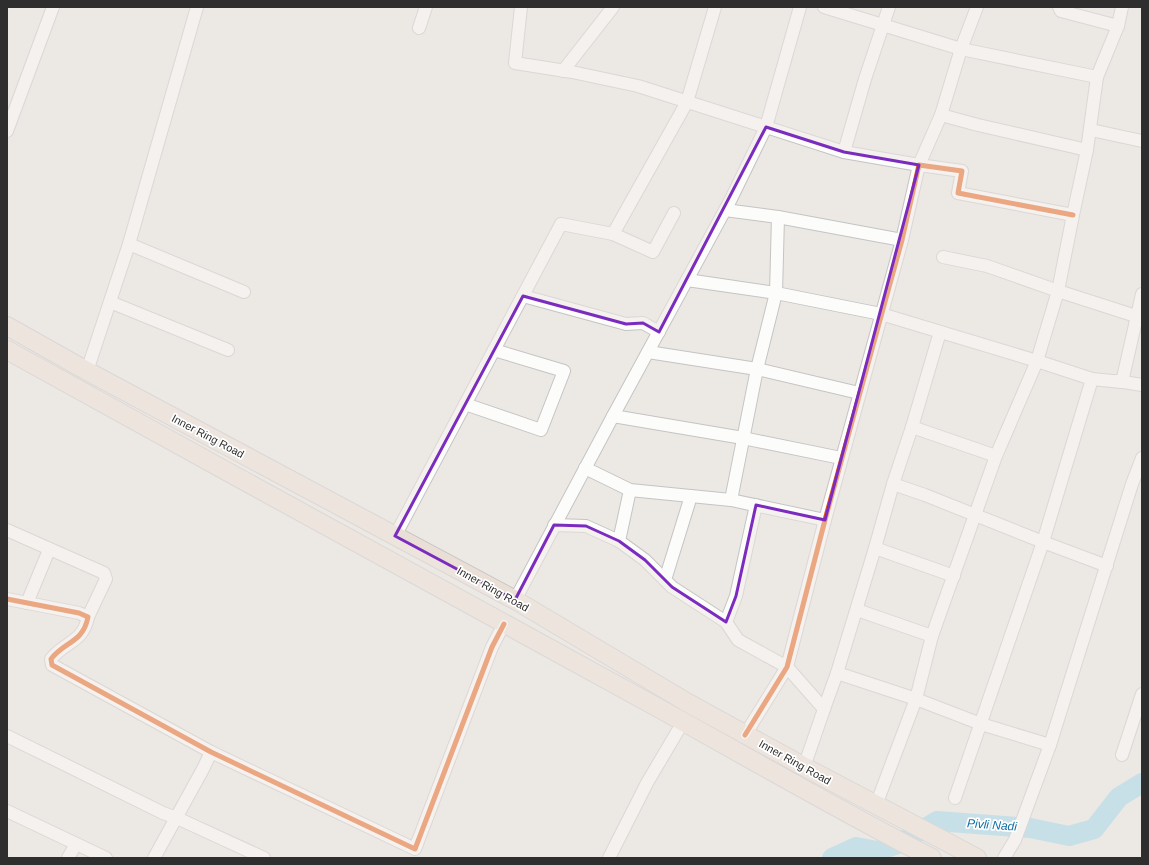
<svg xmlns="http://www.w3.org/2000/svg" width="1149" height="865" font-family="Arial,sans-serif">
  <rect width="100%" height="100%" fill="#ece8e4"/>
  <g fill="none" stroke-linecap="round" stroke-linejoin="round">
    <path stroke="#99d6ec" stroke-width="20" d="M832 858 856 847 877 851 898 844 937 821 1030 828 1069 836 1094 829 1119 797 1142 783"/>
    <defs>
      <g id="minor">
        <path d="M521 7 515 63 572 72 638 86 844 152 919 165 941 115 961 49 824 7"/>
        <path d="M977 7 961 49 1097 77"/>
        <path d="M1059 7 1061 11 1118 26"/>
        <path d="M419 28 426 7"/>
        <path d="M563 71 613 7"/>
        <path d="M941 115 978 125 1087 150"/>
        <path d="M1091 130 1142 141"/>
        <path d="M7 131 53 7"/>
        <path d="M844 152 865 79 889 7"/>
        <path d="M725 210 778 217 902 240"/>
        <path d="M613 234 653 252 674 213"/>
        <path d="M129 244 197 7"/>
        <path d="M943 257 987 266 1058 291 1142 318"/>
        <path d="M687 280 776 293 881 314 1037 361 1058 291 1073 215 1087 150 1097 77 1118 26 1122 7"/>
        <path d="M523 296 626 324 643 323 659 332"/>
        <path d="M110 302 228 350"/>
        <path d="M940 332 912 427 893 484 875 548 837 673 916 699 981 724 1050 745 1015 840 1004 858"/>
        <path d="M648 352 757 369 859 393"/>
        <path d="M87 371 129 244 244 292"/>
        <path d="M1117 381 1142 385"/>
        <path d="M465 404 541 430 564 371 494 350"/>
        <path d="M613 416 743 438 841 458"/>
        <path d="M912 427 996 456"/>
        <path d="M585 468 630 490 731 500 825 520"/>
        <path d="M893 484 925 495 1043 542 1107 566"/>
        <path d="M630 490 619 541 645 560 672 587 726 622 738 640 787 667 824 709 804 767"/>
        <path d="M731 500 757 369 776 293 778 217"/>
        <path d="M554 525 586 526 619 541"/>
        <path d="M7 530 104 573 106 579 88 617"/>
        <path d="M395 536 561 224 613 234 687 102 715 7"/>
        <path d="M875 548 954 576"/>
        <path d="M665 580 691 496"/>
        <path d="M7 599 79 613 88 617C83 643 65 641 51 659L52 665 211 752 415 849 492 647 504 624"/>
        <path d="M515 600 613 416 731 199 766 127 800 7"/>
        <path d="M27 603 49 550"/>
        <path d="M857 610 932 636"/>
        <path d="M726 622 736 596 756 505"/>
        <path d="M824 709 837 673"/>
        <path d="M745 735 787 667 825 520 902 240 919 165 962 171 958 193 1073 215"/>
        <path d="M7 736 163 813 177 818 264 858"/>
        <path d="M1050 745 1132 484 1142 458"/>
        <path d="M1122 755 1142 694"/>
        <path d="M955 798 1043 542 1092 379 1122 382 1142 294"/>
        <path d="M876 805 916 699 932 636 996 456 1037 361 1092 379"/>
        <path d="M7 811 106 858"/>
        <path d="M68 858 76 844"/>
        <path d="M154 858 203 769 211 752"/>
        <path d="M609 858 647 783 683 722"/>
      </g>
      <g id="highway">
        <path d="M7 326 87 371 515 600 688 703 812 771 977 858"/>
        <path d="M7 350C222 469 437 587 653 705 746 756 838 810 932 858"/>
      </g>
    </defs>
    <use href="#minor" stroke="#c5c4c5" stroke-width="14"/>
    <use href="#highway" stroke="#c6c5c4" stroke-width="20"/>
    <use href="#minor" stroke="#fcfcfb" stroke-width="12"/>
    <use href="#highway" stroke="#eadfd6" stroke-width="18"/>
    <defs>
      <g id="cycleway">
        <path d="M7 599 79 613 88 617C83 643 65 641 51 659L52 665 211 752 415 849 492 647 504 624"/>
        <path d="M745 735 787 667 825 520 902 240 919 165 962 171 958 193 1073 215"/>
      </g>
    </defs>
    <use href="#cycleway" stroke="#fff" stroke-width="8"/>
    <use href="#cycleway" stroke="#e8590c" stroke-width="5"/>
  </g>
  <path d="M0 0H1149V865H0ZM766 127 844 152 919 165 825 520 756 505 736 596 726 622 672 587 645 560 619 541 586 526 554 525 515 600 395 536 523 296 626 324 643 323 659 332Z" fill="#ece8e4" fill-opacity=".55" fill-rule="evenodd"/>
  <path fill="none" stroke="#7b2cbf" stroke-width="3" stroke-linejoin="round" d="M766 127 844 152 919 165 825 520 756 505 736 596 726 622 672 587 645 560 619 541 586 526 554 525 515 600 395 536 523 296 626 324 643 323 659 332Z"/>
  <g text-anchor="middle" stroke-width="3.5" stroke-linejoin="round" paint-order="stroke">
    <g font-size="11" fill="#2e2e2e" stroke="#fff">
      <text transform="translate(208 436) rotate(28)" y="4">Inner Ring Road</text>
      <text transform="translate(493 589) rotate(29)" y="4">Inner Ring Road</text>
      <text transform="translate(795 762) rotate(29)" y="4">Inner Ring Road</text>
    </g>
    <g font-size="12" font-style="italic" fill="#0d6fa3" stroke="#fff">
      <text transform="translate(992 825) rotate(4)" y="4">Pivli Nadi</text>
    </g>
  </g>
  <rect width="1149" height="865" fill="none" stroke="#2e2e2e" stroke-width="16"/>
</svg>
